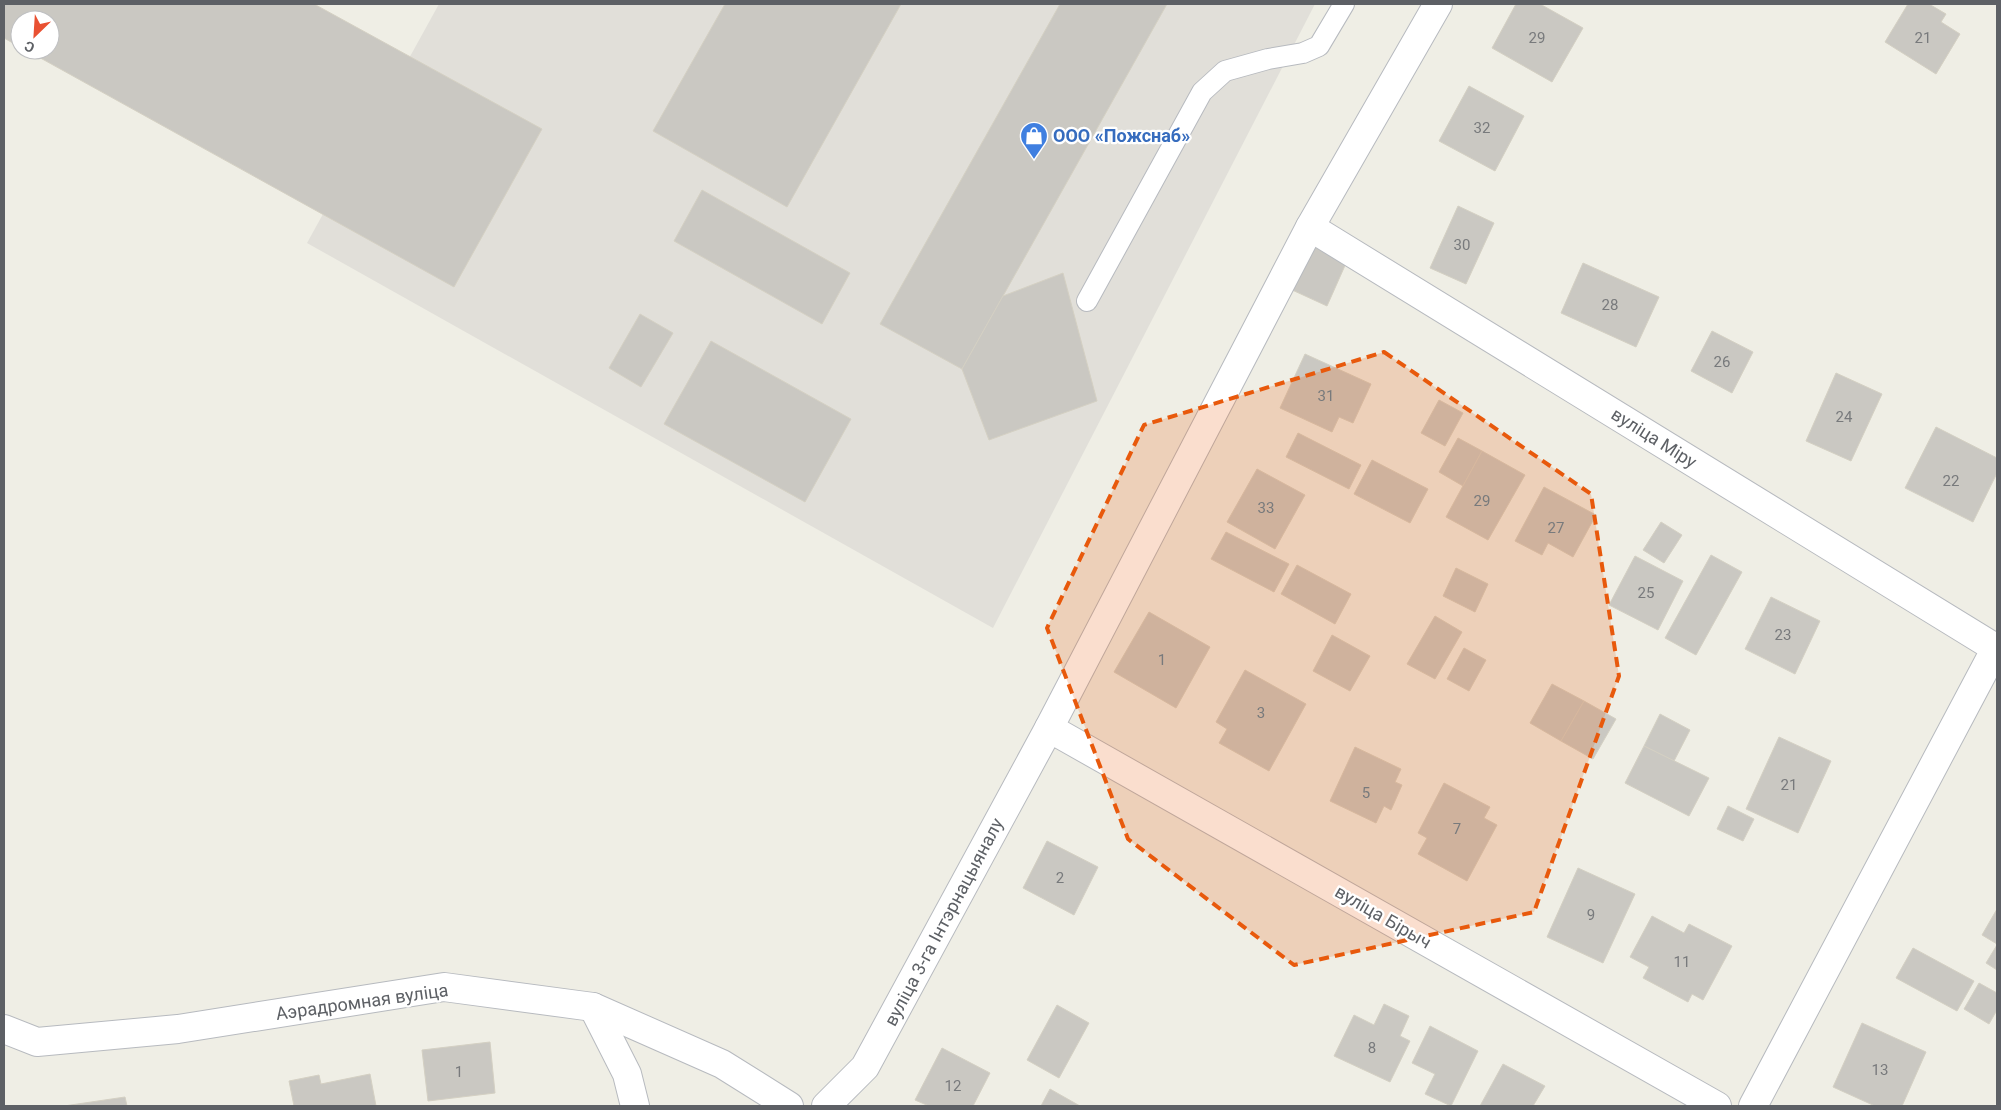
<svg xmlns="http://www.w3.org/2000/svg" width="2001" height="1110" font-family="Roboto,sans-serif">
  <rect width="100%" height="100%" fill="#efeee5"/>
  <path fill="#e1dfd9" d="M439 4H1315L993 628 307 243Z"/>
  <g fill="#cac8c2" stroke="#d4d0c3">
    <path d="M4 4H314L542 129 454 287 26 50H50V20H20V47L4 38Z"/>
    <path d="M725 4H901L787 207 653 131Z"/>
    <path d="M1060 4H1167L962 369 880 324Z"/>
    <path d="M1516 4H1540L1583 28 1552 82 1492 48Z"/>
    <path d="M1908 4H1929L1946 14 1941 22 1960 34 1936 74 1885 42Z"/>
    <path d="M1469 86 1524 116 1495 171 1439 141Z"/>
    <path d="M702 190 850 273 822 324 674 241Z"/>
    <path d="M1458 206 1494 223 1466 284 1430 268Z"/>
    <path d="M1310 245 1347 261 1327 306 1290 289Z"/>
    <path d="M1583 263 1659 297 1636 347 1561 313Z"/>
    <path d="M1063 273 1097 401 989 440 962 369 1003 296Z"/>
    <path d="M640 314 673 333 641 387 609 368Z"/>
    <path d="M1712 331 1753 352 1732 393 1691 371Z"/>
    <path d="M711 341 851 419 805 502 664 424Z"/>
    <path d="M1305 354 1371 384 1353 423 1339 417 1332 432 1280 408Z"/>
    <path d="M1836 373 1882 394 1851 461 1806 441Z"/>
    <path d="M1439 400 1463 413 1445 446 1421 433Z"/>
    <path d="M1936 427 1997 458V473L1973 522 1905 488Z"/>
    <path d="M1298 433 1361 465 1349 489 1286 457Z"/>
    <path d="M1458 438 1482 451 1463 486 1439 472Z"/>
    <path d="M1482 451 1525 475 1488 540 1446 517Z"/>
    <path d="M1372 460 1428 489 1410 523 1354 494Z"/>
    <path d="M1257 469 1305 495 1275 549 1227 522Z"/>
    <path d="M1544 487 1596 515 1573 557 1548 543 1542 555 1515 541Z"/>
    <path d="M1661 522 1682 535 1664 563 1643 550Z"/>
    <path d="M1226 532 1289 564 1274 592 1211 559Z"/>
    <path d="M1711 555 1742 572 1696 655 1665 638Z"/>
    <path d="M1635 556 1683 581 1658 630 1609 605Z"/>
    <path d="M1297 565 1351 594 1335 624 1281 594Z"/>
    <path d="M1456 568 1488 584 1475 612 1443 596Z"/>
    <path d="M1771 597 1820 621 1795 674 1745 649Z"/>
    <path d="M1149 612 1210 647 1176 708 1114 672Z"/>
    <path d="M1435 616 1462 632 1435 679 1407 664Z"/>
    <path d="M1332 635 1370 656 1350 691 1313 671Z"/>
    <path d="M1464 648 1486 660 1469 691 1447 679Z"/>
    <path d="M1245 670 1306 704 1269 771 1219 743 1227 729 1216 722Z"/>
    <path d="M1552 684 1584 701 1561 741 1530 723Z"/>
    <path d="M1584 701 1616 719 1593 759 1561 741Z"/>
    <path d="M1660 714 1690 730 1674 761 1644 746Z"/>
    <path d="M1779 737 1831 761 1798 833 1746 809Z"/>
    <path d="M1644 746 1709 778 1689 816 1625 783Z"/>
    <path d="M1355 747 1401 769 1395 782 1402 785 1391 810 1384 806 1376 823 1330 801Z"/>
    <path d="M1444 783 1490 807 1484 818 1497 825 1467 881 1418 854 1427 838 1418 833Z"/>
    <path d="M1728 806 1754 819 1743 841 1717 829Z"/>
    <path d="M1047 841 1098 867 1074 915 1023 888Z"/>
    <path d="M1578 868 1635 894 1603 963 1547 937Z"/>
    <path d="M1997 909V944L1982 935Z"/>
    <path d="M1652 916 1684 933 1689 924 1732 946 1703 1000 1692 994 1688 1002 1643 978 1649 967 1630 957Z"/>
    <path d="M1997 945V970L1986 963Z"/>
    <path d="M1913 948 1974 981 1957 1011 1896 978Z"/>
    <path d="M1979 983 1997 993V1010L1989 1024 1964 1009Z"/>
    <path d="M1384 1004 1409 1016 1400 1036 1410 1041 1390 1082 1334 1056 1354 1015 1374 1025Z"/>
    <path d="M1057 1005 1089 1023 1059 1078 1027 1060Z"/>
    <path d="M1862 1023 1926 1052 1902 1106H1875L1833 1087Z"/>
    <path d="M1430 1026 1478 1051 1451 1106 1425 1094 1435 1074 1412 1063Z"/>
    <path d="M490 1042 495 1093 428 1101 422 1050Z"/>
    <path d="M942 1048 990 1073 973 1106H929L915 1100Z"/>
    <path d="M1503 1064 1545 1086 1533 1106H1480Z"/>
    <path d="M370 1074 376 1106H294L289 1081 319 1075 321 1084Z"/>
    <path d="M1050 1089 1080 1106H1041Z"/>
    <path d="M125 1097 127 1106H64Z"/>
  </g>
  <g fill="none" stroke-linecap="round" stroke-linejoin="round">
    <defs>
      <path id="service" d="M1087 301 1202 92 1225 71 1268 59 1303 53 1319 46 1344 4"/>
      <g id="minor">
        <path d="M1310 227 1997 649"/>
        <path d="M1049 728 1717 1106"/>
        <path d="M593 1007 627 1074 635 1106"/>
        <path d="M4 1029 37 1042 178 1029 444 987 593 1007 722 1064 789 1106"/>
        <path d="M826 1106 865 1067 1049 728 1310 227 1438 4"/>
        <path d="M1753 1106 1997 646"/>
      </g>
    </defs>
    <use href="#service" stroke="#b7babf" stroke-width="22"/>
    <use href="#minor" stroke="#b7babf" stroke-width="30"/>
    <use href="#service" stroke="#fff" stroke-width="20"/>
    <use href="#minor" stroke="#fff" stroke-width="28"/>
  </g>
  <path fill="#e8590c" fill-opacity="0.2" stroke="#e8590c" stroke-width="4" stroke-dasharray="10 6" stroke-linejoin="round" d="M1384 352 1591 494 1619 676 1534 912 1294 965 1128 839 1047 628 1144 425Z"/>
  <defs>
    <symbol id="shop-pin" viewBox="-11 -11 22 30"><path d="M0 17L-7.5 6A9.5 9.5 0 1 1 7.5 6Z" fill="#3f7fe0" stroke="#fff"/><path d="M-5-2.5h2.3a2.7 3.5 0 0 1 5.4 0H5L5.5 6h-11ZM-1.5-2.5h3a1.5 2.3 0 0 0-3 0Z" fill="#fff"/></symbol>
  </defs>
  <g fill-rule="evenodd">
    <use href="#shop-pin" x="1018" y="120" width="32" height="43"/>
  </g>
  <g text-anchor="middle" stroke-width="4.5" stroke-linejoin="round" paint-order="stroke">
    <g font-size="15" fill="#787a7c">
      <text x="1537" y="43">29</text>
      <text x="1923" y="43">21</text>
      <text x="1482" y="133">32</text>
      <text x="1462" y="250">30</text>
      <text x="1610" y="310">28</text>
      <text x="1722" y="367">26</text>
      <text x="1326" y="401">31</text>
      <text x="1844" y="422">24</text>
      <text x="1951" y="486">22</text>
      <text x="1482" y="506">29</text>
      <text x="1266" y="513">33</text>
      <text x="1556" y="533">27</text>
      <text x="1646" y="598">25</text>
      <text x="1783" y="640">23</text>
      <text x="1162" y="665">1</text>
      <text x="1261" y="718">3</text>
      <text x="1789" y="790">21</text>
      <text x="1366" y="798">5</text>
      <text x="1457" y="834">7</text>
      <text x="1060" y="883">2</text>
      <text x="1591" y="920">9</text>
      <text x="1682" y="967">11</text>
      <text x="1372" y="1053">8</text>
      <text x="1880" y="1075">13</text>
      <text x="459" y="1077">1</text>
      <text x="953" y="1091">12</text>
    </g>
    <g font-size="18" font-weight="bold" fill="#366cbe" stroke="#fff" text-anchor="start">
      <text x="1053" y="142">ООО «Пожснаб»</text>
    </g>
    <g font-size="18" fill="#5d6065" stroke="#fff">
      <text transform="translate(1654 438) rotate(32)" y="6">вуліца Міру</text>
      <text transform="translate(1383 917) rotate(30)" y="6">вуліца Бірыч</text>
      <text transform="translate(944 922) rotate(-62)" y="6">вуліца 3-га Інтэрнацыяналу</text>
      <text transform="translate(362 1002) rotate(-8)" y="6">Аэрадромная вуліца</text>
    </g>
  </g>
  <rect width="2001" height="1110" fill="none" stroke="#5d6065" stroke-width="10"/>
  <g transform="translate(35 35) rotate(205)"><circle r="24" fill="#ffffff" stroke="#bebfc1"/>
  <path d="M0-4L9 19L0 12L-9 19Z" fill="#e95132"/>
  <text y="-8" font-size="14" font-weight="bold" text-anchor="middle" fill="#5d6065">С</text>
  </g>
</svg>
